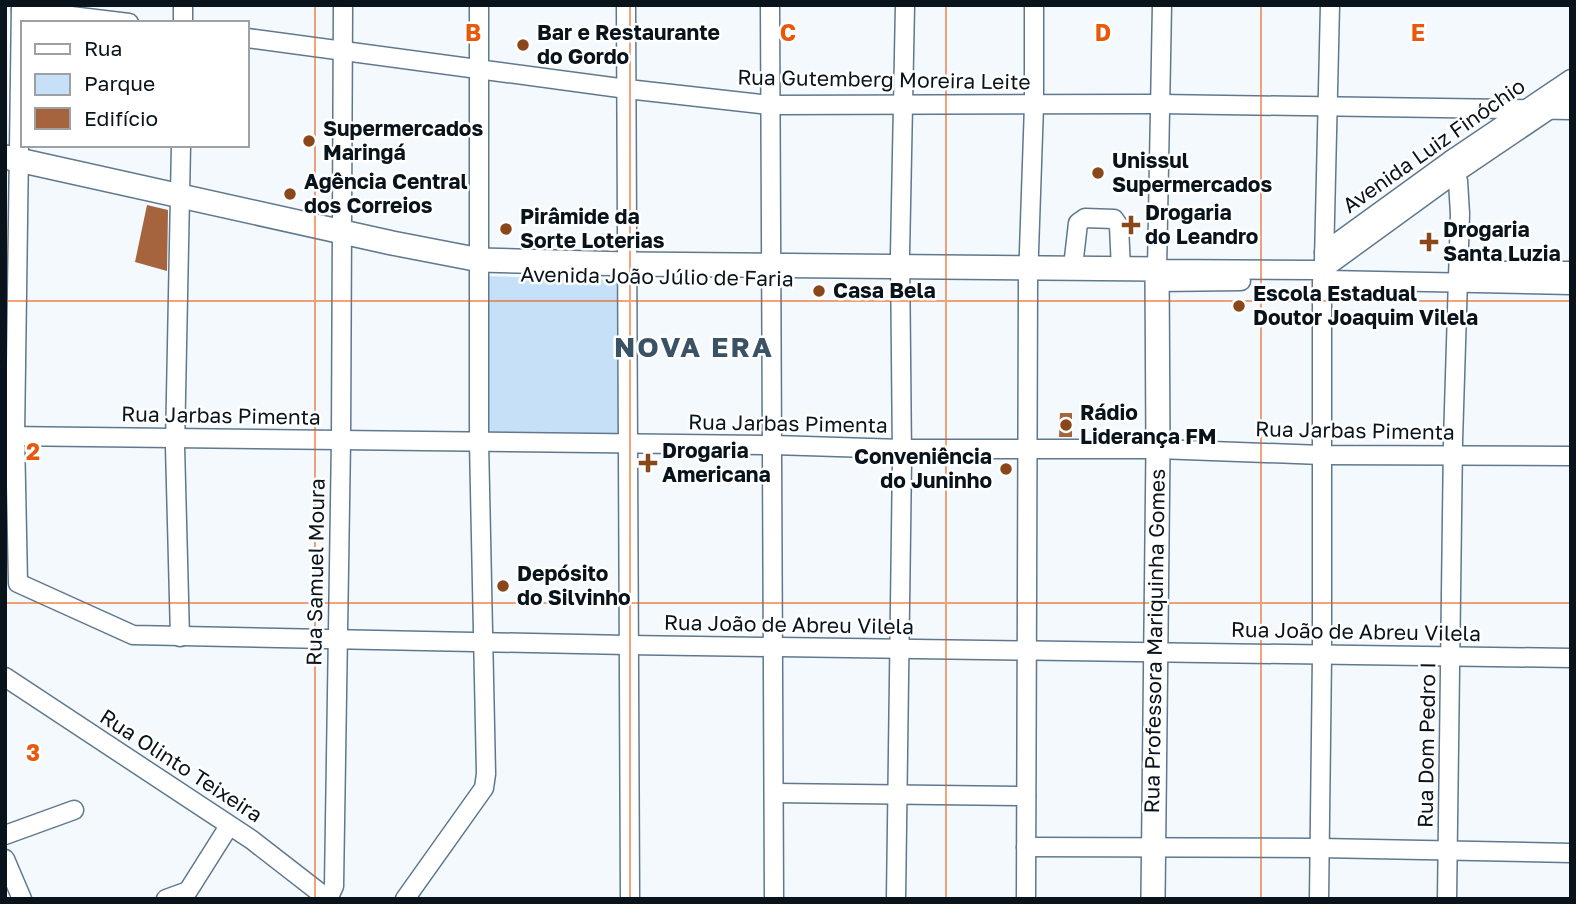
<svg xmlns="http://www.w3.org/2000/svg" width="1576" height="904" font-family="'Golos Text',sans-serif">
  <rect width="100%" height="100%" fill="#f3f9fd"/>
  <path fill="#c6e0f8" d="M485 276 624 280 621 442 484 437Z"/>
  <g fill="#a5643d">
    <path d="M147 205 168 210 167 271 135 262Z"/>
    <path d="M1060 413H1072V437H1059Z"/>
  </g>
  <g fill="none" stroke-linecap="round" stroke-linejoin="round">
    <defs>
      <g id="minor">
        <path d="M21 5 15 436 18 583 133 635 627 645 1571 658"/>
        <path d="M626 5 630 899"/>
        <path d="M770 5 774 899"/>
        <path d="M1162 5 1157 269 1315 270"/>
        <path d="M21 10 129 23"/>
        <path d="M183 23V5"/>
        <path d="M247 38 627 89 770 105 1160 104 1571 110"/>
        <path d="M1324 252 1451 160 1571 79"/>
        <path d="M1324 261 1330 5"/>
        <path d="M1329 265 1457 172 1571 95"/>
        <path d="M1073 267 1078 223 1085 218 1114 219 1119 226 1121 269"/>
        <path d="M1466 271H1571"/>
        <path d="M1328 280 1571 285"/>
        <path d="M1157 282 1241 281"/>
        <path d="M5 436 773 445 902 449H1158L1322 455 1571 456"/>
        <path d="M180 637 175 446 181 145"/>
        <path d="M5 677 252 840 328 899"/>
        <path d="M774 793 1026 796"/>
        <path d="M5 835 74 810"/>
        <path d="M1026 847 1320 848 1571 853"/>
        <path d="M5 859 22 899"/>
        <path d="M166 899 188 891 229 826"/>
        <path d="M328 899 334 886 341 440 343 5"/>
        <path d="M405 899 484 788 486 774 479 442V5"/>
        <path d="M896 899 902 459 900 254 905 5"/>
        <path d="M1026 899 1028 281 1034 105V5"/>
        <path d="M1319 899 1322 655V281"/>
        <path d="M1447 899 1453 441 1460 214 1458 181 1451 160"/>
      </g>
      <path id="major" d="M5 157 392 243 480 260 627 264 1157 269 1158 449 1153 899"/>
    </defs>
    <use href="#minor" stroke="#5f788e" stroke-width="21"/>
    <use href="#major" stroke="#5f788e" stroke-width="26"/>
    <use href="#minor" stroke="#fff" stroke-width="18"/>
    <use href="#major" stroke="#fff" stroke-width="23"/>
  </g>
  <path fill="none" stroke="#e8590c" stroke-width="2" stroke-opacity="0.55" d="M315 5V899M630 5V899M946 5V899M1261 5V899M5 301H1571M5 603H1571"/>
  <g fill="#8a4719" stroke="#fff" stroke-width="2.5">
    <circle cx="523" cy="45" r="7"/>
    <circle cx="309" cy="141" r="7"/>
    <circle cx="1098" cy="173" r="7"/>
    <circle cx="290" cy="194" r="7"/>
    <path d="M1127.5 214.5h7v7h7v7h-7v7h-7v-7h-7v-7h7z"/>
    <circle cx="506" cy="229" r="7"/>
    <path d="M1425.5 231.5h7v7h7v7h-7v7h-7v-7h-7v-7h7z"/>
    <circle cx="819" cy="291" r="7"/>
    <circle cx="1239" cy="306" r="7"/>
    <circle cx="1066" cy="425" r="7"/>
    <path d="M644.5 452.5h7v7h7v7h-7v7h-7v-7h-7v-7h7z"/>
    <circle cx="1006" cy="469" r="7"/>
    <circle cx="503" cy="586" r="7"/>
  </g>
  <g text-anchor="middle" stroke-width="5" stroke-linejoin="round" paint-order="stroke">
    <g font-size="21" font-weight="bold" fill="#09131b" stroke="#fff" text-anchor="start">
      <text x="537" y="40">Bar e Restaurante<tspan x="537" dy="24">do Gordo</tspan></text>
      <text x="323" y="136">Supermercados<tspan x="323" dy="24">Maringá</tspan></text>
      <text x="1112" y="168">Unissul<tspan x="1112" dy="24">Supermercados</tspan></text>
      <text x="304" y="189">Agência Central<tspan x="304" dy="24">dos Correios</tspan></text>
      <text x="1145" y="220">Drogaria<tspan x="1145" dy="24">do Leandro</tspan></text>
      <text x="520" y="224">Pirâmide da<tspan x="520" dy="24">Sorte Loterias</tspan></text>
      <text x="1443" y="237">Drogaria<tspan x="1443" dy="24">Santa Luzia</tspan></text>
      <text x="833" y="298">Casa Bela</text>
      <text x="1253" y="301">Escola Estadual<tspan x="1253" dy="24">Doutor Joaquim Vilela</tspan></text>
      <text x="1080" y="420">Rádio<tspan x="1080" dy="24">Liderança FM</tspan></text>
      <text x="662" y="458">Drogaria<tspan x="662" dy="24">Americana</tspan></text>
      <text x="992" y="464" text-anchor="end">Conveniência<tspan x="992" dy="24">do Juninho</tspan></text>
      <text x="517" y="581">Depósito<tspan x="517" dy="24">do Silvinho</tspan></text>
    </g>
    <g font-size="21" fill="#09131b" stroke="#fff">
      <text transform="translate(884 80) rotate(1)" y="7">Rua Gutemberg Moreira Leite</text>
      <text transform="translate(1434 146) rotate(-35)" y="7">Avenida Luiz Finóchio</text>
      <text transform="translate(657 277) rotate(1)" y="7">Avenida João Júlio de Faria</text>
      <text transform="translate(221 416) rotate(1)" y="7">Rua Jarbas Pimenta</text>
      <text transform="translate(788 424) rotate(1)" y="7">Rua Jarbas Pimenta</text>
      <text transform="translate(1355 431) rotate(1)" y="7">Rua Jarbas Pimenta</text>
      <text transform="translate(316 572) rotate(-89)" y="7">Rua Samuel Moura</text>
      <text transform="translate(789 625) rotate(1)" y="7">Rua João de Abreu Vilela</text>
      <text transform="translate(1356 632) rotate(1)" y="7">Rua João de Abreu Vilela</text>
      <text transform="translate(1155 641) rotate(-89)" y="7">Rua Professora Mariquinha Gomes</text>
      <text transform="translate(1427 745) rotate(-89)" y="7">Rua Dom Pedro I</text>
      <text transform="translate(181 766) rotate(33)" y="7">Rua Olinto Teixeira</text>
    </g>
    <g font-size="28" font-weight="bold" letter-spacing="2" fill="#3a5266" stroke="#fff">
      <text x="694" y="357">NOVA ERA</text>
    </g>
  </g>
  <g font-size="23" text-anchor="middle" font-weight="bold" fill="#e8590c" stroke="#fff" stroke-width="5" stroke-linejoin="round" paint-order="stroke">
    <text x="473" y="41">B</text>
    <text x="788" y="41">C</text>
    <text x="1103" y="41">D</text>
    <text x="1418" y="41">E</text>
    <text x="33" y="460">2</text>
    <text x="33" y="761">3</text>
  </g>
  <rect width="1576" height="904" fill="none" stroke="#09131b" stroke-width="14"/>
  <rect x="21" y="21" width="228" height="126" fill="#ffffff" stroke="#9da1a4" stroke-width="2"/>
  <rect x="35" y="44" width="35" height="10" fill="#ffffff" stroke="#9da1a4" stroke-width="2"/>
  <text x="84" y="56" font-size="21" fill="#09131b">Rua</text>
  <rect x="35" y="74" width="35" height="21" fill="#c6e0f8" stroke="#9da1a4" stroke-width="2"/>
  <text x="84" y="91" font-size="21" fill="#09131b">Parque</text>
  <rect x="35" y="108" width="35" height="21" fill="#a5643d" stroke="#9da1a4" stroke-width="2"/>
  <text x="84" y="126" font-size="21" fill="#09131b">Edifício</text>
</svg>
